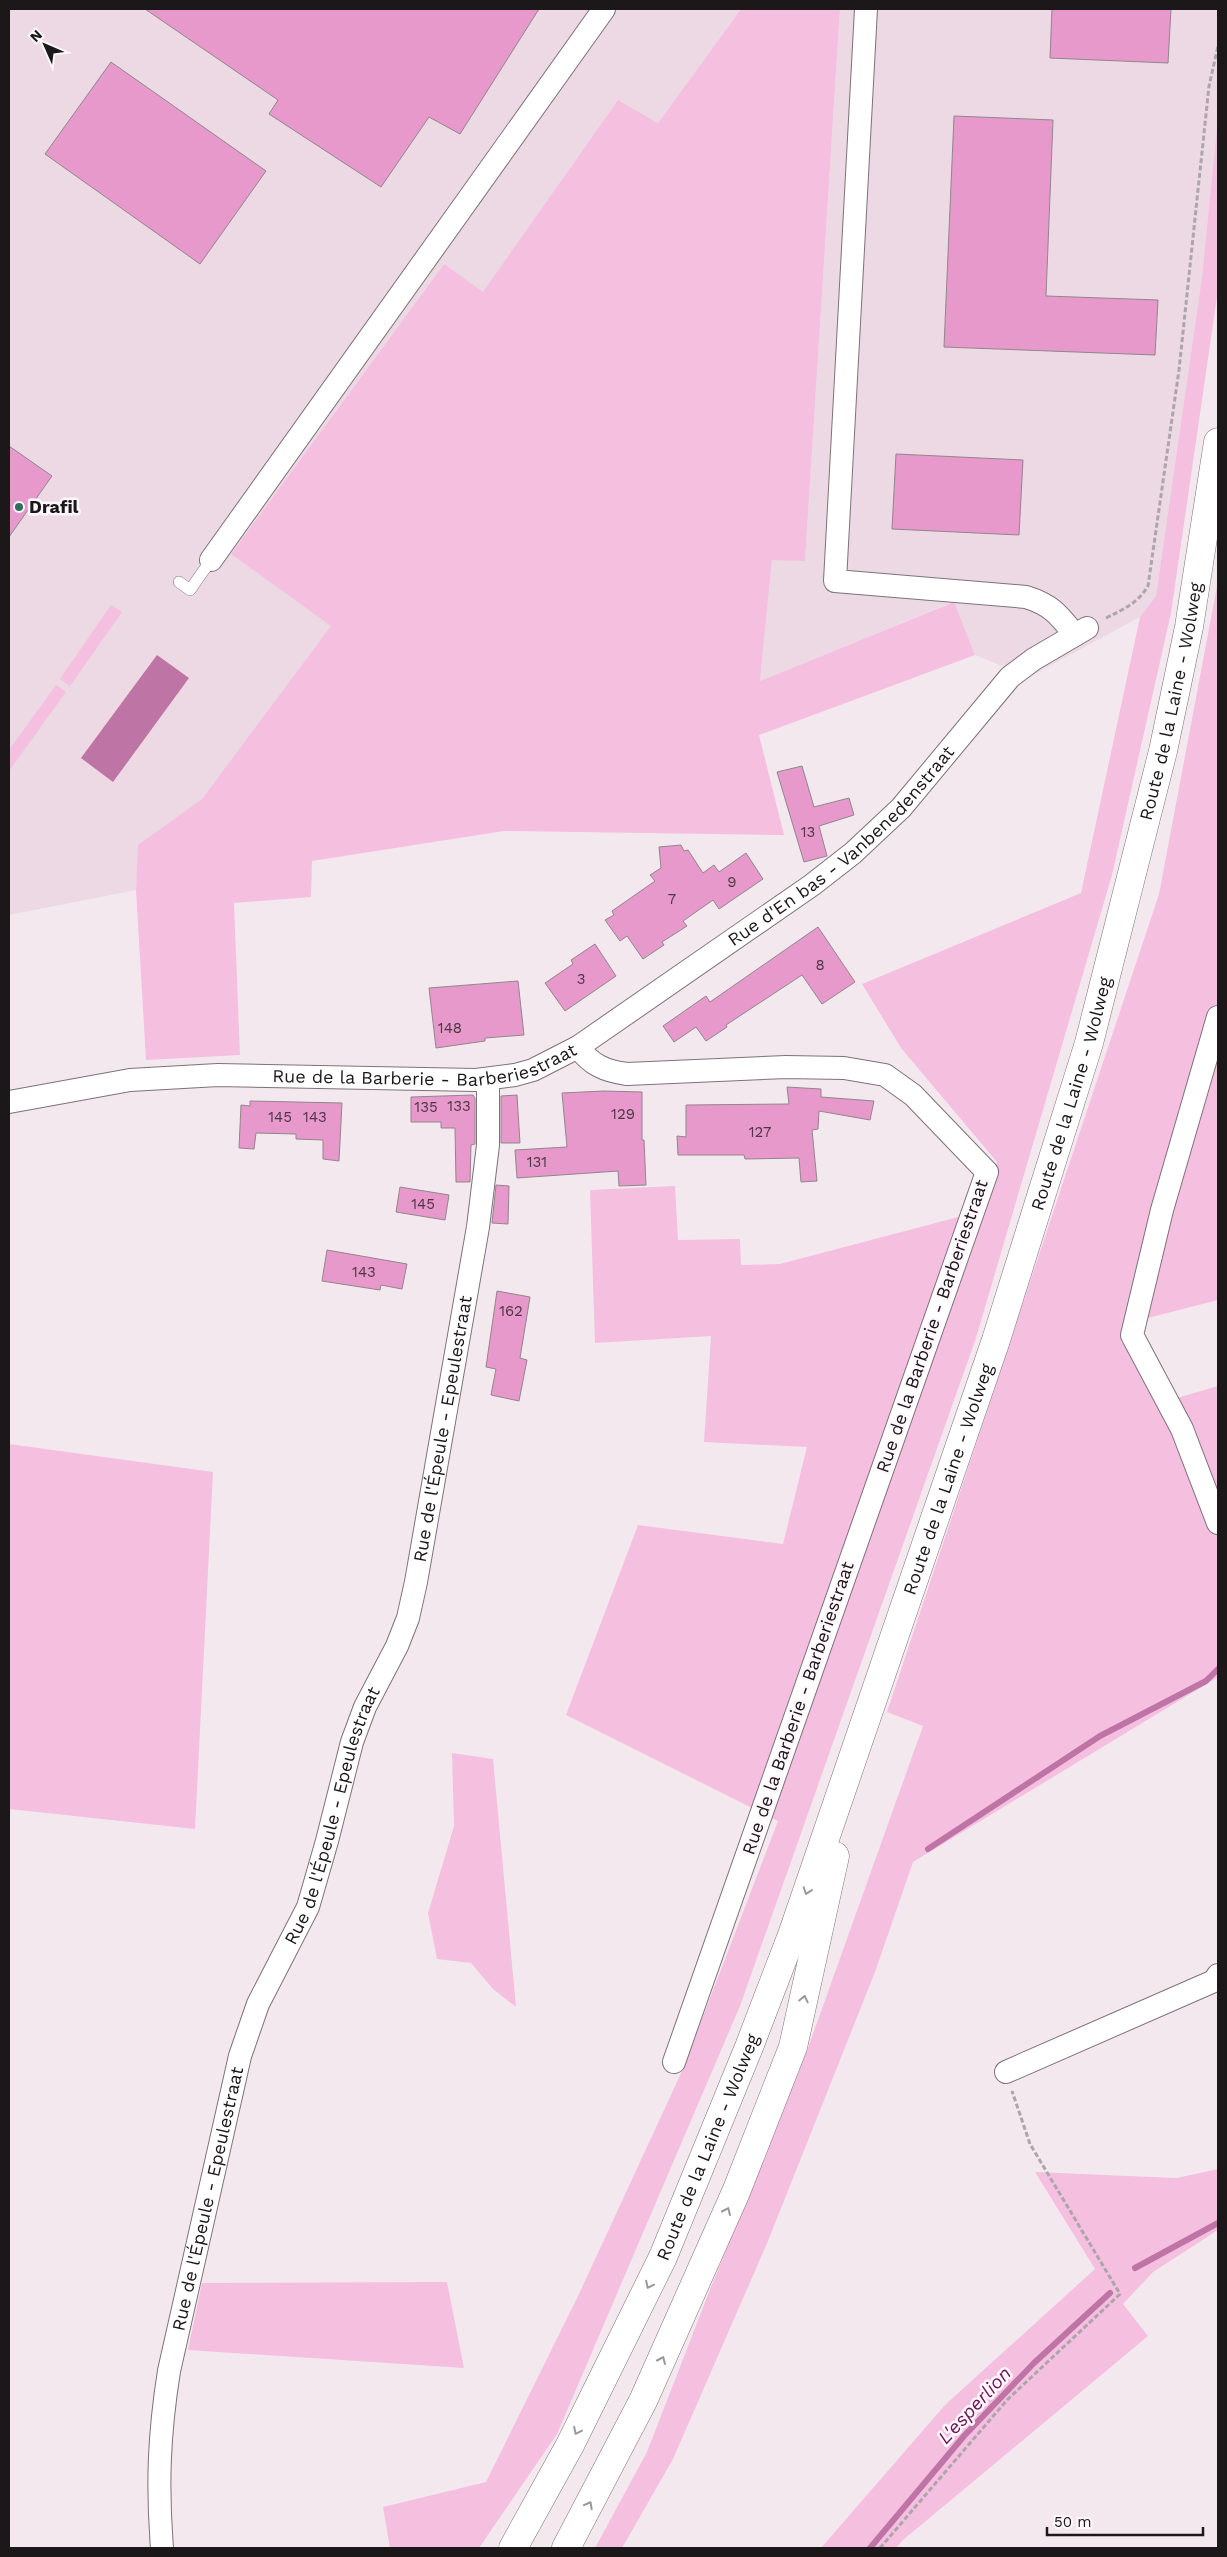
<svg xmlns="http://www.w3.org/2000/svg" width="1227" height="2557" font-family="'Work Sans',sans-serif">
  <rect width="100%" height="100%" fill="#f4e8ef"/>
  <g fill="#ecd9e4">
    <path d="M9 9H741L658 123 618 100 483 293 444 264 231 554 332 626 202 799 139 845 136 890 9 915Z"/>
    <path d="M840 9H1218V117L1202 277 1156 596 1140 617 1029 677 975 655 953 602 760 681 772 559 805 561Z"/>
  </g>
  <g fill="#f5bfe0">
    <path d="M741 9H840L805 561 772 560 760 681 954 602 975 655 759 735 784 835 504 831 312 861 311 897 234 903 240 1055 146 1060 136 890 138 845 202 799 331 626 231 554 444 264 483 292 618 100 658 123Z"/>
    <path d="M1218 117V290L1171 613 1112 875 976 1338 740 2006 557 2434 479 2548H390L383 2507 486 2482 579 2294 683 2069 778 1821 566 1715 638 1525 783 1544 807 1447 704 1442 711 1336 595 1343 590 1190 675 1186 678 1240 740 1239 741 1265 780 1264 985 1210 997 1162 901 1048 862 984 1081 893 1140 617 1156 596 1202 277Z"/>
    <path d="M1218 581V1300L1144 1319 1121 1341 1163 1402 1218 1386V1677L913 1862 875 1972 768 2241 673 2459 622 2548H595L647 2452 711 2287 804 2059 923 1726 887 1712 1159 894Z"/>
    <path d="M111 605 122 612 70 686 60 679Z"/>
    <path d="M56 685 66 692 9 771V750Z"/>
    <path d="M9 1444 213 1472 195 1829 9 1809Z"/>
    <path d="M452 1753 493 1759 516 2007 493 1989 471 1963 437 1959 428 1913 454 1826Z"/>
    <path d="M1218 2169V2230L1153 2272 1123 2304 1148 2336 903 2540 896 2548H821L945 2405 1095 2269 1035 2172 1177 2178Z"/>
    <path d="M447 2282 464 2368 188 2350 202 2283Z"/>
  </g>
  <path fill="#be74a4" d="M157 655 189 678 113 782 81 758Z"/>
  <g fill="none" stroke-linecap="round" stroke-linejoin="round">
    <g stroke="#be74a4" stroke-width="6">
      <path d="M928 1849 1100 1736 1206 1681 1218 1669"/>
      <path d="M1135 2268 1218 2223"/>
      <path d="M870 2548 964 2436 1034 2363 1110 2293"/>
    </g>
  </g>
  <g fill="#e699ca" stroke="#91868c">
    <path d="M145 9H539L460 134 429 117 381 187 269 114 278 100Z"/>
    <path d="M1052 9H1171L1168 63 1050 58Z"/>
    <path d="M111 62 266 171 200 264 45 154Z"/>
    <path d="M954 116 1053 120 1046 296 1158 300 1155 355 944 347Z"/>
    <path d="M9 446 52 476 9 537Z"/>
    <path d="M896 454 1023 460 1019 535 892 529Z"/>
    <path d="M802 766 814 807 849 798 854 815 819 826 827 856 804 862 777 772Z"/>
    <path d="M681 845 684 851 688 850 703 873 714 865 719 872 746 853 763 879 719 909 713 900 683 921 687 926 662 942 664 945 643 959 627 936 620 941 605 920 614 915 612 911 655 881 650 875 661 868 659 847Z"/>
    <path d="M818 927 855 982 822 1004 802 975 726 1025 727 1027 706 1041 696 1027 674 1042 663 1026 706 996 710 1002Z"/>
    <path d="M595 944 616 976 565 1011 545 983 573 964 571 960Z"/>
    <path d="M518 981 524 1035 485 1038V1041L436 1048 429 988Z"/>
    <path d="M787 1087 821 1089V1097L874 1101 870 1120 819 1111 818 1129 812 1130 817 1181 801 1182 799 1158 745 1159 744 1155H678L677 1136 686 1137V1105L789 1104Z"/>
    <path d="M604 1091 642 1092V1140H644L646 1185 619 1186 618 1171 517 1178 515 1150 567 1147 562 1093Z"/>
    <path d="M473 1095 475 1098V1144L471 1145 470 1182H456L455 1128H441V1122H411V1097Z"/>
    <path d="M517 1095 520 1143H501V1096Z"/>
    <path d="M250 1101 342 1103 339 1161 323 1159V1140L296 1139V1134L256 1133 254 1149 239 1148 241 1105 250 1106Z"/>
    <path d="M496 1185 509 1186 508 1224 492 1223Z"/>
    <path d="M400 1187 449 1195 445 1220 396 1212Z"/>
    <path d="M327 1250 407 1264 402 1289 381 1285 380 1290 322 1281Z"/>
    <path d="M497 1291 530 1297 520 1358 527 1360 519 1401 491 1395 496 1369 486 1367Z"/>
  </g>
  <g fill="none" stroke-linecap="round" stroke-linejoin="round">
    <defs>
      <path id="lane" d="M179 582 190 590 211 560"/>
      <g id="street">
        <path d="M866 9 835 581 1026 597C1052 605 1059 615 1075 635"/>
        <path d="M211 560 604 9"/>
        <path d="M1218 1017 1162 1210 1132 1335 1182 1429 1218 1523"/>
        <path d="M578 1047C591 1065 605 1071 627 1074L786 1067 844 1068 885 1075 913 1095 987 1172 674 2062"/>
        <path id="s1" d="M9 1102 130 1080 218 1075 476 1080 515 1075 533 1070 578 1047 812 885 853 853 901 808 1010 677 1034 659 1087 628"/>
        <path d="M1006 2072 1214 1981 1218 1975"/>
        <path id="s2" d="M162 2548C157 2485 159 2434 169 2371L240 2056 258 2004 308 1907 327 1841 352 1742 365 1707 397 1646 408 1618 416 1582 478 1227 488 1145V1079"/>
      </g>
      <g id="highway">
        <path id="s3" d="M513 2548 570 2445 663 2257 749 2047 792 1935 996 1340 1089 1043 1163 751 1189 627 1218 442"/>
        <path d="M566 2548 643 2401 736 2192 793 2047 835 1856"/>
      </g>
    </defs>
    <use href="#lane" stroke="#7d7278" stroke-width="12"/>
    <use href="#street" stroke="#7d7278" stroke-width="24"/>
    <use href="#highway" stroke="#7d7278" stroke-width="29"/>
    <g stroke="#aea5aa" stroke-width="3" stroke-dasharray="5 2.5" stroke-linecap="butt">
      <path d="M1106 618C1124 609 1138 603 1148 586L1179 370 1209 86 1218 46"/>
      <path d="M880 2548 1007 2400 1120 2294 1030 2144 1012 2091"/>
    </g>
    <use href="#lane" stroke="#fff" stroke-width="11"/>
    <use href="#street" stroke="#fff" stroke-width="22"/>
    <use href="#highway" stroke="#fff" stroke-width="28"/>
  </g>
  <defs><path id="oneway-chevron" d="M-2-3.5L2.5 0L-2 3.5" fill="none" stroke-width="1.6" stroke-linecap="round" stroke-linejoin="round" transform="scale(1.25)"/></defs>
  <g stroke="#999798">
    <use href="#oneway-chevron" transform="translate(807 1891) rotate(109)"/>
    <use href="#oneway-chevron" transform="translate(804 1999) rotate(-78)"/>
    <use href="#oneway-chevron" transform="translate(727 2211) rotate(-66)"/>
    <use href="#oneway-chevron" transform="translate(649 2285) rotate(116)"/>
    <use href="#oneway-chevron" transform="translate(662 2360) rotate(-66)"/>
    <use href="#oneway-chevron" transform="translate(577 2431) rotate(116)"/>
    <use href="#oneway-chevron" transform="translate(589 2505) rotate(-62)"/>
  </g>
  <circle fill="#2f6e5c" stroke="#fef7fb" stroke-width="2" cx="19" cy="507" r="5"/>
  <g text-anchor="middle" stroke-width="5" stroke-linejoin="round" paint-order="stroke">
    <g font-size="15" fill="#4e3846">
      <text x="808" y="837">13</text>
      <text x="732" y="887">9</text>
      <text x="672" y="904">7</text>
      <text x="820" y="970">8</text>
      <text x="581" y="984">3</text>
      <text x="450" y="1033">148</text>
      <text x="459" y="1111">133</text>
      <text x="426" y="1112">135</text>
      <text x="623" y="1119">129</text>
      <text x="280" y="1122">145</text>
      <text x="315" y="1122">143</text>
      <text x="760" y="1137">127</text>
      <text x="537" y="1167">131</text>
      <text x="423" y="1209">145</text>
      <text x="364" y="1277">143</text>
      <text x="511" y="1316">162</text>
    </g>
    <g font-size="18" font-weight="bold" fill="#1c181a" stroke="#fef7fb" text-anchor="start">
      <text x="29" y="513">Drafil</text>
    </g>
    <g font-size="18" fill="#1c181a" stroke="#fef7fb">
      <text dy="6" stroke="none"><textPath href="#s3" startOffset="1966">Route de la Laine - Wolweg</textPath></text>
      <text dy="6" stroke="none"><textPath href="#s1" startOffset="910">Rue d'En bas - Vanbenedenstraat</textPath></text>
      <text dy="6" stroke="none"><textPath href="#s1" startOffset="420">Rue de la Barberie - Barberiestraat</textPath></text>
      <text dy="6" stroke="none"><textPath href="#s3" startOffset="1561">Route de la Laine - Wolweg</textPath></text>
      <text transform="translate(932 1326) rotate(-71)" y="6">Rue de la Barberie - Barberiestraat</text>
      <text dy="6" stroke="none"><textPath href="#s2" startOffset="1164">Rue de l'Épeule - Epeulestraat</textPath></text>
      <text dy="6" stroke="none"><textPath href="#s3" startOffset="1156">Route de la Laine - Wolweg</textPath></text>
      <text transform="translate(798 1708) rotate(-71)" y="6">Rue de la Barberie - Barberiestraat</text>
      <text dy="6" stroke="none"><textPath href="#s2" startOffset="759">Rue de l'Épeule - Epeulestraat</textPath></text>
      <text dy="6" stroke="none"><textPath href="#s3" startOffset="446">Route de la Laine - Wolweg</textPath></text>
      <text dy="6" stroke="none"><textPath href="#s2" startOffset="354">Rue de l'Épeule - Epeulestraat</textPath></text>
    </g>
    <g font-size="19" font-style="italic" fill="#6e1556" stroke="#fef7fb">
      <text transform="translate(974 2405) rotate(-47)" y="7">L'esperlion</text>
    </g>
  </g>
  <rect width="1227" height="2557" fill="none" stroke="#1c181a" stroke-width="20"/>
  <g transform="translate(45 45) rotate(315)" stroke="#fef7fb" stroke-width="4" paint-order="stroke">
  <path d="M0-4L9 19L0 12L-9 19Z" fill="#1c181a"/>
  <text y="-8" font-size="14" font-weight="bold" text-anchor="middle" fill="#1c181a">N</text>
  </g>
  <path d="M1047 2527v8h156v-8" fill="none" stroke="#1c181a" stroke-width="2.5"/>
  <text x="1054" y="2527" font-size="15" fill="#1c181a" stroke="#fef7fb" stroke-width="4" paint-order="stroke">50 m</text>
</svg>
